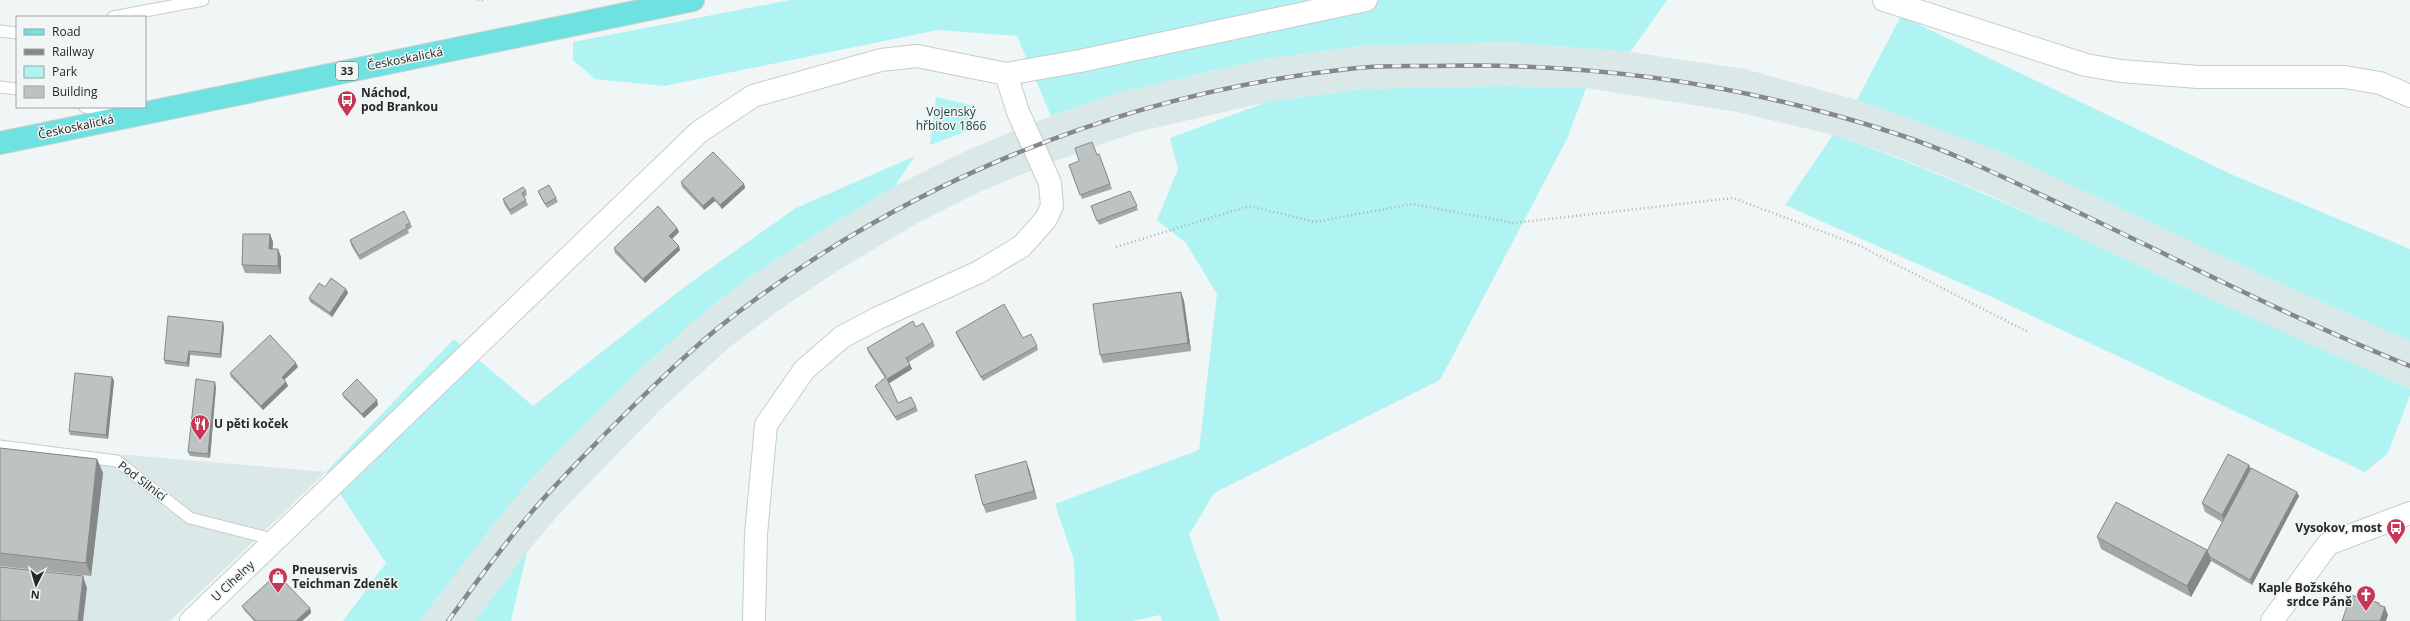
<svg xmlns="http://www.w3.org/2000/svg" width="2410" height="621" font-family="'Open Sans',sans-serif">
  <rect width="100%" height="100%" fill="#f0f5f5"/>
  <g fill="#dae8e8">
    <path d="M1506 42 1630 52 1745 69 1857 100 2003 153 2273 280 2410 341V389L2255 320 1985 193 1895 156 1833 135 1737 112 1586 88 1505 86 1363 89 1267 102 1133 133 1042 166 975 194 916 224 834 273 775 313 731 346 661 409 560 513 527 552 475 621H420L493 525 527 484 631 378 703 313 750 277 811 237 895 186 957 155 1026 125 1121 92 1259 60 1360 46Z"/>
    <path d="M0 444 326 472 170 621H0Z"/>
  </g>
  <g fill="#aff4f2">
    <path d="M790 0H1667L1630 52 1506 42 1360 46 1259 60 1121 92 1051 116 1017 36 938 30 664 86 595 79 573 60V42Z"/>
    <path d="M1901 16 2233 175 2410 249V341L2273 280 2003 153 1857 100Z"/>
    <path d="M1505 86 1586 88 1567 139 1440 380 1214 493 1189 535 1220 621H1162L1160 615 1132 621H1076L1074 560 1055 504 1199 450 1217 294 1186 243 1157 220 1178 169 1170 138 1267 102 1363 89Z"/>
    <path d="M936 97 975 106 967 131 930 145Z"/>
    <path d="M1833 135C1946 173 2051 224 2159 275 2242 314 2326 351 2410 389V395L2388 453 2365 472 1981 292 1785 205Z"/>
    <path d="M915 156 895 186 811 237 750 277 703 313 631 378 527 484 493 525 420 621H343L386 563 326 472 454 339 533 406 687 285 796 208Z"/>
    <path d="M527 552 511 621H475Z"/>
  </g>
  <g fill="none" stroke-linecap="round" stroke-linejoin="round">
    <defs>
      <g id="service">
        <path d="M113 17 203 0"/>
        <path d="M0 31 17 33"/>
        <path d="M0 87 17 89"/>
        <path d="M85 107 115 114"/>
        <path d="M0 446 117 461 190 518 276 540"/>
      </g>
      <g id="minor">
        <path d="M1884 0 2086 65 2121 71 2198 77H2344L2380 83 2410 96"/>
        <path d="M191 621 699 132 753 96 881 60 917 56 1006 74 1080 61 1366 0"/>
        <path d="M754 621 756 534 766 425 804 370 842 337 878 318 979 272 1022 246 1046 219 1052 206 1050 183 1018 112 1006 74"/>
        <path d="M2272 621 2328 544 2410 513"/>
      </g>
      <path id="primary" d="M0 143 693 0"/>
    </defs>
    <use href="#service" stroke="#c7cccc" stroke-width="13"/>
    <use href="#minor" stroke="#c7cccc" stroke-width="24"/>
    <use href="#primary" stroke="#cfd0d0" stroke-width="24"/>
    <g stroke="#adb1b1" stroke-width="2.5" stroke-dasharray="1 3" stroke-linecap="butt">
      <path d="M478 0H484"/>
      <path d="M1116 247 1249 206 1315 222 1412 204 1514 223 1733 198 1858 245 2028 332"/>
    </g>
    <use href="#service" stroke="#fff" stroke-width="11"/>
    <use href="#minor" stroke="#fff" stroke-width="22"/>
    <use href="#primary" stroke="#6ee2e0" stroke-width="22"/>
    <defs>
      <path id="rail" d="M448 621C468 594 487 567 508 541 537 503 571 469 605 434 641 398 678 361 718 328 901 182 1125 92 1357 68 1383 65 1409 66 1435 66 1593 62 1744 84 1894 133 1954 152 2011 181 2067 207 2181 261 2293 319 2410 366"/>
    </defs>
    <use href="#rail" stroke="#858888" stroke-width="4.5"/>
    <use href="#rail" stroke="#f0f5f5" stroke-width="3" stroke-dasharray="9" stroke-linecap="butt"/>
  </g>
  <g fill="#a3a7a7">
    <path d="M1099 154 1112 189 1082 199 1069 165Z"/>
    <path d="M681 182 744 184 745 188 722 209 715 201 704 210 682 187Z"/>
    <path d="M526 191 527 195 524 197 528 205 511 215 504 204 503 199Z"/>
    <path d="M538 191 556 198 558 202 547 208 540 196Z"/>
    <path d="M1130 191 1138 210 1099 225 1091 206Z"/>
    <path d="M410 223 412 227 408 230 409 233 360 260 351 245 350 240Z"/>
    <path d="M677 228 679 232 672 239 680 250 645 283 615 253 614 248Z"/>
    <path d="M270 234 273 242 272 249H278L281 257V274L245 273 242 265Z"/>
    <path d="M346 289 348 293 332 317 310 302 309 298Z"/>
    <path d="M1181 292 1184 301 1191 351 1103 363 1100 355Z"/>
    <path d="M224 327 221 358 190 355 189 367 165 364 164 360Z"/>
    <path d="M916 327 933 342 935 346 909 362 912 369 889 383 898 403 916 407 918 411 897 421 877 390 875 386 885 378 868 352 867 348Z"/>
    <path d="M956 332 1023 338 1037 346 1038 350 983 381 957 336Z"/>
    <path d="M298 367 284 380 286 382 288 386 263 410 231 377 230 373Z"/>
    <path d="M112 377 114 381 108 439 70 435 69 431Z"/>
    <path d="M216 387 210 458 190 456 188 452Z"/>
    <path d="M342 394 377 400 378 405 364 418 344 398Z"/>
    <path d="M0 448 97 459 103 473 91 576 0 566Z"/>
    <path d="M2249 465 2251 469 2299 496 2252 585 2211 561 2191 597 2101 549 2097 537 2207 551 2222 522 2205 512 2202 503Z"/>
    <path d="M1029 469 1037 499 986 513 983 505Z"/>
    <path d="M242 606 310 608 311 613 302 621H254L244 610Z"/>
  </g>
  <g fill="#848888">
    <path d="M744 184 745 188 722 209 720 205Z"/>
    <path d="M713 197 715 201 704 210 703 206Z"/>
    <path d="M677 228 679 232 671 240 669 236Z"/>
    <path d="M270 234 273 242 272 257 269 249Z"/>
    <path d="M679 246 680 250 645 283 643 279Z"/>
    <path d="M278 249 281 257V274L278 266Z"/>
    <path d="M346 289 348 293 332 317 330 313Z"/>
    <path d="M1181 292 1184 301 1191 351 1188 343Z"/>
    <path d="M223 322 224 327 221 358 220 354Z"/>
    <path d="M189 351 190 355 189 367 187 363Z"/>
    <path d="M296 363 298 367 283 381 282 377Z"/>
    <path d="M910 365 912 369 888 384 887 379Z"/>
    <path d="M112 377 114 381 108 439 106 435Z"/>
    <path d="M215 382 216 387 210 458 208 454Z"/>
    <path d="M286 382 288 386 263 410 261 406Z"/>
    <path d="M377 400 378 405 364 418 362 414Z"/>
    <path d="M97 459 103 473 91 576 86 563Z"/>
    <path d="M1026 461 1029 469 1037 499 1034 491Z"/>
    <path d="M2249 465 2252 473 2225 523 2222 515Z"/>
    <path d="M2297 492 2299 496 2252 585 2250 580Z"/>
    <path d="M2207 550 2211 561 2191 597 2187 586Z"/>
    <path d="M83 576 87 588 83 621H78Z"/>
    <path d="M2385 607 2388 615 2386 621H2380Z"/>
    <path d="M310 608 311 613 302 621H296Z"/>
  </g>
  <g fill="#bdc2c2" stroke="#848888">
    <path d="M1092 142 1097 155 1099 154 1110 184 1080 195 1069 165 1079 161 1075 148Z"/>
    <path d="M713 152 744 184 720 205 713 197 703 206 681 182Z"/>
    <path d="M549 185 556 198 545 204 538 191Z"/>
    <path d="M523 187 526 191 522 193 526 200 510 210 503 199Z"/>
    <path d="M1130 191 1137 206 1097 221 1091 206Z"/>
    <path d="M658 206 677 228 669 236 679 246 643 279 614 248Z"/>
    <path d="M404 211 410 223 406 225 407 228 359 256 350 240Z"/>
    <path d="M243 234H270L269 249H278V266L242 265Z"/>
    <path d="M331 278 346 289 330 313 309 298 319 283 325 287Z"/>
    <path d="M1181 292 1188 343 1100 355 1093 304Z"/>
    <path d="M1004 304 1023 338 1031 334 1037 346 981 377 956 332Z"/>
    <path d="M168 316 223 322 220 354 189 351 187 363 164 360Z"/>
    <path d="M913 321 916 327 923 323 933 342 906 358 910 365 887 379 898 403 911 397 916 407 895 417 875 386 886 377 867 348Z"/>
    <path d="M270 335 296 363 282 377 286 382 261 406 230 373Z"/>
    <path d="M75 373 112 377 106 435 69 431Z"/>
    <path d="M196 379 215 382 208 454 188 452Z"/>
    <path d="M357 379 377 400 362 414 342 394Z"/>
    <path d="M0 448 97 459 86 563 0 553Z"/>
    <path d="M2228 454 2249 465 2222 515 2202 503Z"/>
    <path d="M1026 461 1034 491 983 505 975 475Z"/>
    <path d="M2251 468 2297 492 2250 580 2210 557 2207 551Z"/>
    <path d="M2116 502 2207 550 2187 586 2097 537Z"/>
    <path d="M0 567 83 576 78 621H0Z"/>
    <path d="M277 574 310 608 296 621H256L242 606Z"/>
    <path d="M2351 595 2379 603V605L2385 607 2380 621H2342Z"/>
  </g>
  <defs>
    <symbol id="bus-pin" viewBox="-11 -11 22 30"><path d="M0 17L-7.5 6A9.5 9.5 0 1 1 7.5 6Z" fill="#c73755" stroke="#f0f5f5"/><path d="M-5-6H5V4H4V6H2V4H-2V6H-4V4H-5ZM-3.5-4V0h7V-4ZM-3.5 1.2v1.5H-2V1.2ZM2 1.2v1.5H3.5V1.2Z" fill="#fff"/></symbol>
    <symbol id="restaurant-pin" viewBox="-11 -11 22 30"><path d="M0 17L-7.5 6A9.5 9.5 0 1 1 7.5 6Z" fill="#c73755" stroke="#f0f5f5"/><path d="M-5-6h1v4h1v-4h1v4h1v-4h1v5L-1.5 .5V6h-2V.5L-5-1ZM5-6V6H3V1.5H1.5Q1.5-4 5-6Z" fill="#fff"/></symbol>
    <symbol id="shop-pin" viewBox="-11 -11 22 30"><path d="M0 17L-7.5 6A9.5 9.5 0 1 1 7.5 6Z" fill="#c73755" stroke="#f0f5f5"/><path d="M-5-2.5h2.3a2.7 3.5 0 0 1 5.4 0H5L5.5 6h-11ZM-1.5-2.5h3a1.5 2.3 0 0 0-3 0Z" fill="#fff"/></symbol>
    <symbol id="church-pin" viewBox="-11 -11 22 30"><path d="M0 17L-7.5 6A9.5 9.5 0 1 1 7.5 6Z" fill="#c73755" stroke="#f0f5f5"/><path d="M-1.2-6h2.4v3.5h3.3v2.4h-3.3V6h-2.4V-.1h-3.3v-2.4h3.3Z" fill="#fff"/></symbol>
  </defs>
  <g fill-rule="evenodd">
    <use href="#bus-pin" x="336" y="89" width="22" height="30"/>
    <use href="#restaurant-pin" x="189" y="413" width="22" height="30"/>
    <use href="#bus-pin" x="2385" y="517" width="22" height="30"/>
    <use href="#shop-pin" x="267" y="566" width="22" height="30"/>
    <use href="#church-pin" x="2355" y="584" width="22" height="30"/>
  </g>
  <g text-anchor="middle" stroke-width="3" stroke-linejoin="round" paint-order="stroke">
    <rect fill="#f0f5f5" stroke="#636666" stroke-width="1" x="336" y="62" width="22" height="18" rx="3"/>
    <g font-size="11" font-weight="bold" fill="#262828">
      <text x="347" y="75">33</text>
    </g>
    <g font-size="12" fill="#262828" stroke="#f0f5f5">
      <text transform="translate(405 59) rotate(-11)" y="4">Českoskalická</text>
      <text transform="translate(76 127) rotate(-12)" y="4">Českoskalická</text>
      <text transform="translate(142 481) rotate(37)" y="4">Pod Silnicí</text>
      <text transform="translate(233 581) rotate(-43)" y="4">U Cihelny</text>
    </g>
    <g font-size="12" font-weight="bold" fill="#262828" stroke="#f0f5f5" text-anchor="start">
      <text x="361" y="97">Náchod,<tspan x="361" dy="14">pod Brankou</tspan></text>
      <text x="214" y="428">U pěti koček</text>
      <text x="2382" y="532" text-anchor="end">Vysokov, most</text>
      <text x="292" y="574">Pneuservis<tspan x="292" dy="14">Teichman Zdeněk</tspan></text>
      <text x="2352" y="592" text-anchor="end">Kaple Božského<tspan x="2352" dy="14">srdce Páně</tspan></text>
    </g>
    <g font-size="12" fill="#1f4444" stroke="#f0f5f5">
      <text x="951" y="116">Vojenský<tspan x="951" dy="14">hřbitov 1866</tspan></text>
    </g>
  </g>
  <rect x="16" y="16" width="130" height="92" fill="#f0f5f5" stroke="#9fa3a3"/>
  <rect x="24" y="29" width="20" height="6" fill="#6ee2e0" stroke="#9fa3a3"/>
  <text x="52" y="36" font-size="12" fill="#262828">Road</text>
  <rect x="24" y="49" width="20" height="6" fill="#858888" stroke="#9fa3a3"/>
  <text x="52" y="56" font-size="12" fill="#262828">Railway</text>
  <rect x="24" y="66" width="20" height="12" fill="#aff4f2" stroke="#9fa3a3"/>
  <text x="52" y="76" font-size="12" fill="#262828">Park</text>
  <rect x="24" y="86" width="20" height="12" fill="#bdc2c2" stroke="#9fa3a3"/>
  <text x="52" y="96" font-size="12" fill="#262828">Building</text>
  <g transform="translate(36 585) rotate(185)" stroke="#f0f5f5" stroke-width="3" paint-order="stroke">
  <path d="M0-3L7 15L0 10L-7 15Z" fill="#262828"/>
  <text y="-6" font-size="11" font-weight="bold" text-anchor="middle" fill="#262828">N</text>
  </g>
</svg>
